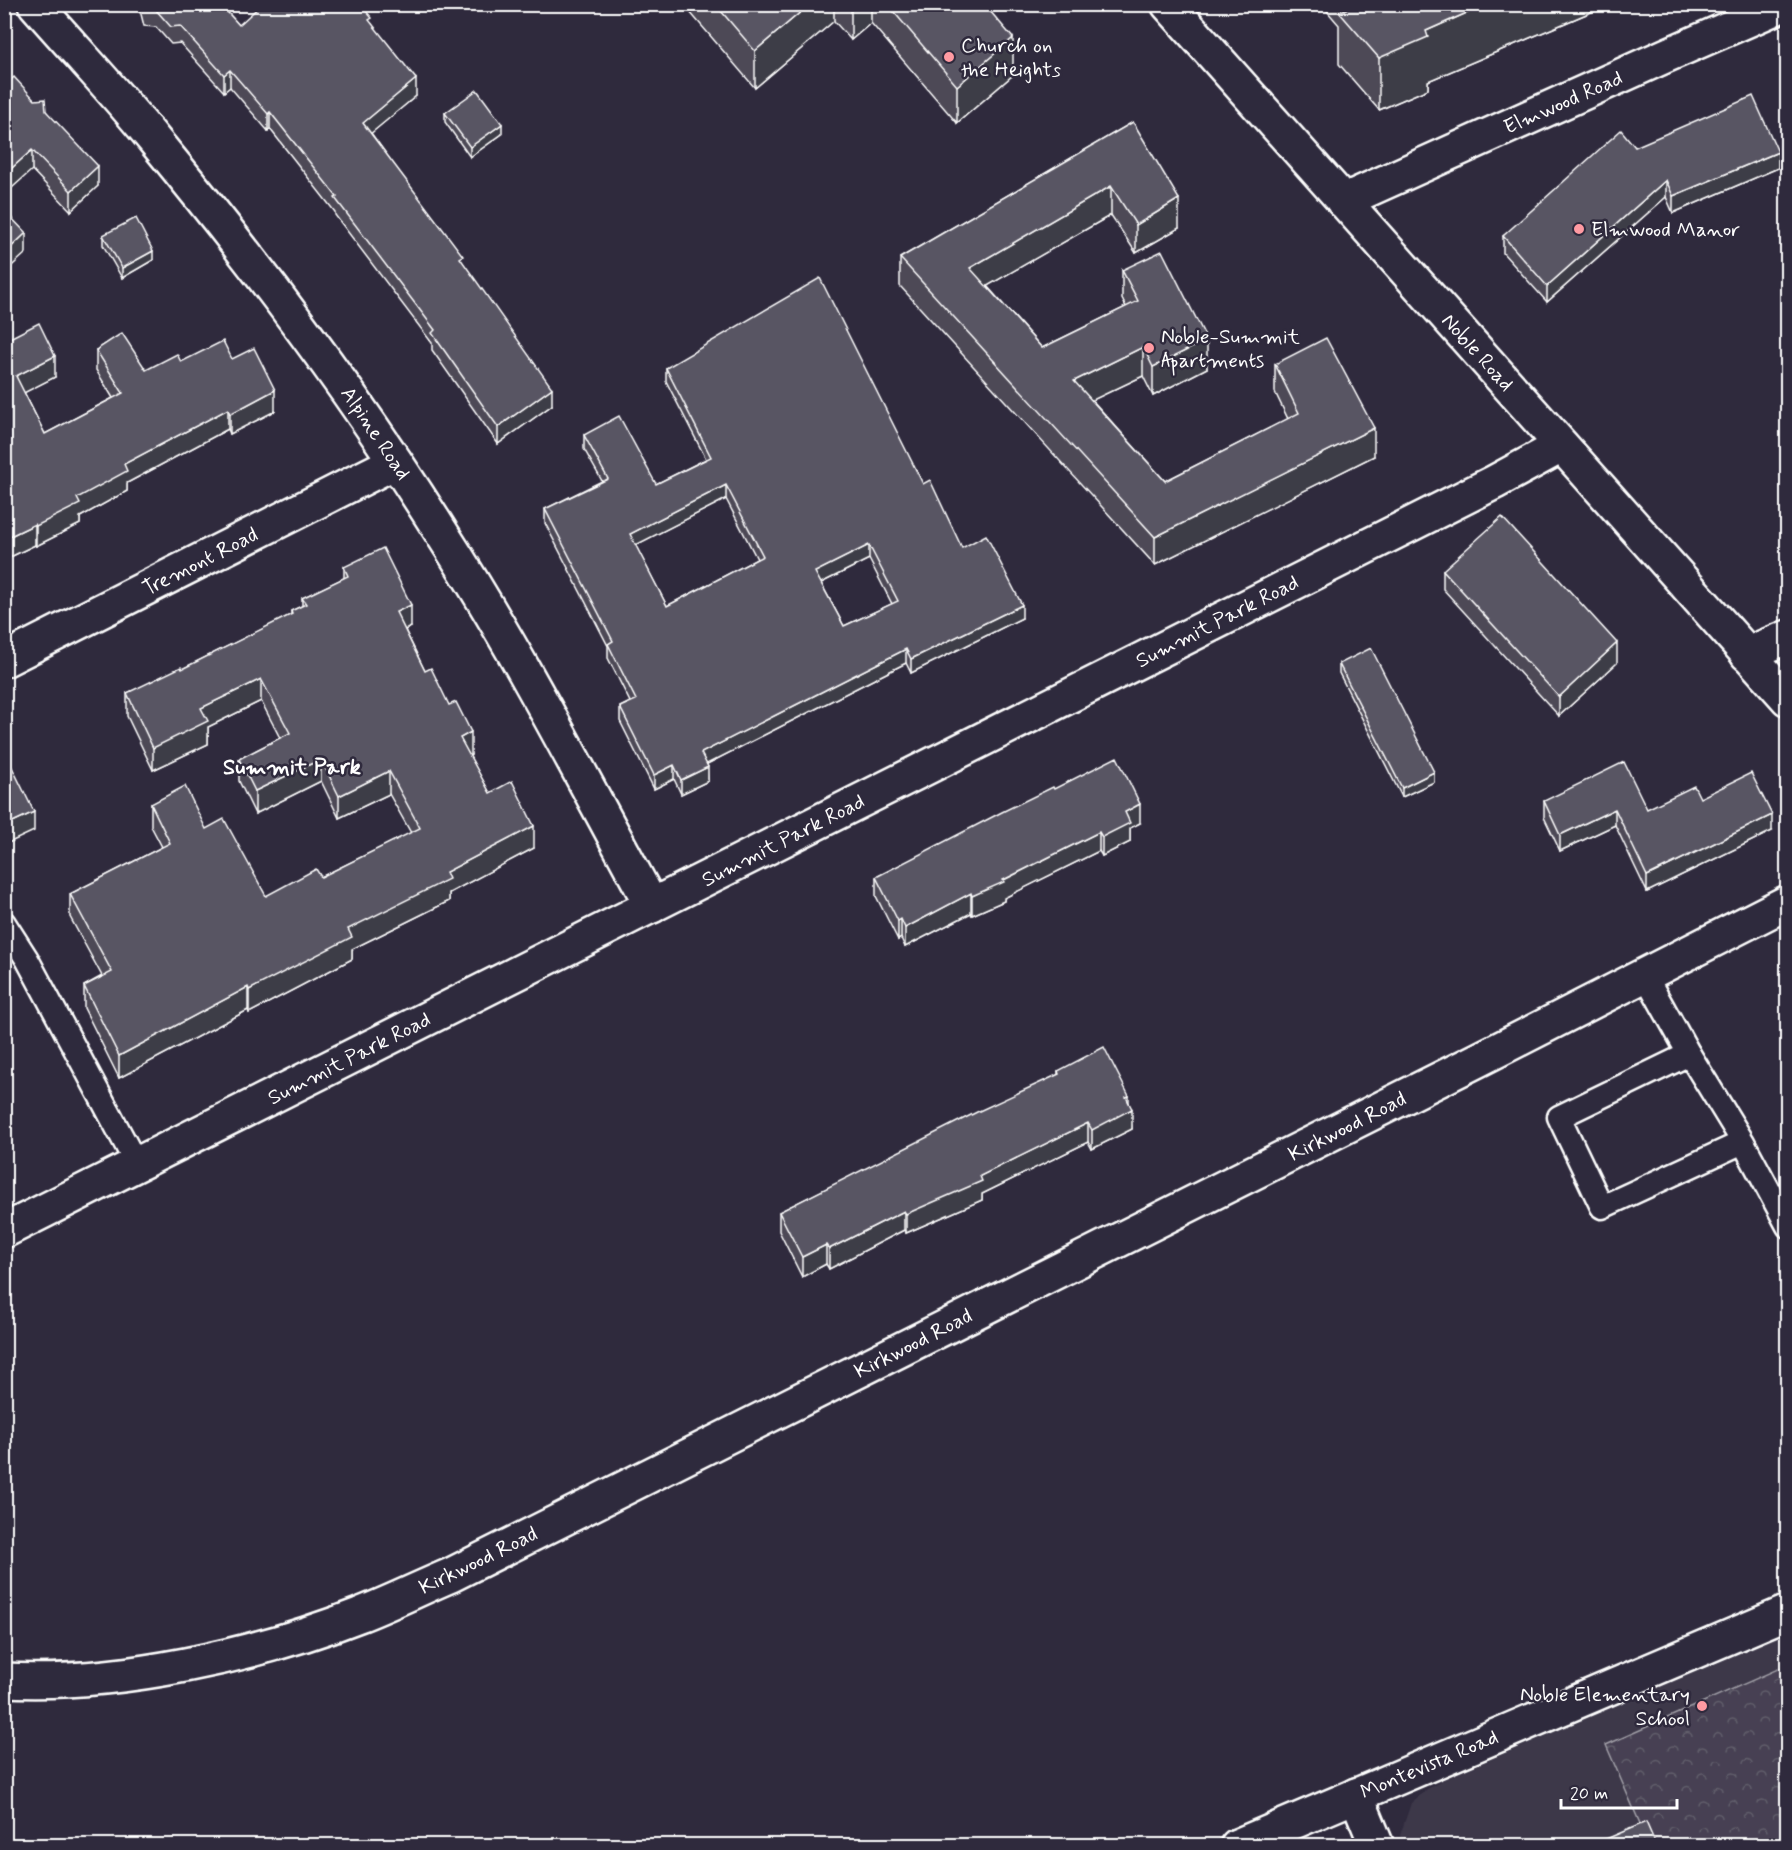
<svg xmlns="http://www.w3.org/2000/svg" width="1792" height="1850" font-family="Mynerve,sans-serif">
  <defs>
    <pattern id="park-crowns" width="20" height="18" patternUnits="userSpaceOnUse" patternTransform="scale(1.5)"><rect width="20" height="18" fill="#464152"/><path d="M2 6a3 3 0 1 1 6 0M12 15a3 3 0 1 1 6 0" fill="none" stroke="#625e6c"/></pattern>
  </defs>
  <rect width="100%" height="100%" fill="#2f2a3d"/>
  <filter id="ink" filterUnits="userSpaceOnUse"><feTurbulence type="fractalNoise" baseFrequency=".0167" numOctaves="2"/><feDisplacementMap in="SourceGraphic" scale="12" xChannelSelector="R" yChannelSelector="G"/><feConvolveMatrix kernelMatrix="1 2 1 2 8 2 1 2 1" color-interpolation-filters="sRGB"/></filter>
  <g filter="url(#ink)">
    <path fill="#3c3749" d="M1787 1633V1845L1403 1846 1400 1835 1411 1803 1427 1789 1445 1779Z"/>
    <path fill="url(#park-crowns)" stroke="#a2a0a8" stroke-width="1.5" d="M1787 1665V1845H1655L1645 1835 1606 1745Z"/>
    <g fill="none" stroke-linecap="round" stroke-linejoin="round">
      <defs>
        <g id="service">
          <path d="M4 923 27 959 137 1165"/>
          <path d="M1645 975 1689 1054"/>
          <path d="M1743 1142 1602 1207 1559 1117 1689 1054 1743 1142 1788 1226"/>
        </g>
        <g id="minor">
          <path d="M35 4C75 50 117 94 155 141 258 266 355 395 441 532 519 653 583 780 652 906"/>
          <path d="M1343 201 1665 56 1784 4"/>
          <path d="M1747 654 1788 637"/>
          <path d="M4 660 395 462"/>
          <path d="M4 1231 1495 482 1561 446"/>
          <path d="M4 1680C117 1686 254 1656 359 1615 390 1603 420 1588 451 1575L1478 1060 1788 902"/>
          <path d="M1356 1795 1377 1846"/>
          <path d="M1237 1846 1788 1612"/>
        </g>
        <path id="secondary" d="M1168 4 1788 699"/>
      </defs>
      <use href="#service" stroke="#fff" stroke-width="27"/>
      <use href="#minor" stroke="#fff" stroke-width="38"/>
      <use href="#secondary" stroke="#fff" stroke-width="38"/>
      <use href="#service" stroke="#2f2a3d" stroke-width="22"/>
      <use href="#minor" stroke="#2f2a3d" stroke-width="33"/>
      <use href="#secondary" stroke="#2f2a3d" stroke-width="33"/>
    </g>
    <g fill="#4d4956" stroke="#fff" stroke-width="1.5" fill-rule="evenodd">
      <path d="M133 4H220L239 25 372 24 416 96 371 133 463 263 552 405 498 444 432 350V343L335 215V212L270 129 268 131 230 87 224 92 180 43 171 44 156 27 144 26 141 14Z"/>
      <path d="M683 4H984L1013 75 957 123 871 23 851 40 834 21 755 88Z"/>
      <path d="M1321 4H1610L1428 81V89L1379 110 1339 64V25Z"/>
      <path d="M6 84 46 111 98 186 71 211 32 170Z"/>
      <path d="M445 113 502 134 470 157 445 122Z"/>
      <path d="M1133 122 1179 228 1136 253 1111 215 987 286 1042 348 1126 307 1122 299V270L1207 368 1153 396 1143 376 1092 400 1165 481 1288 419 1275 392V364L1374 456 1155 565 900 286V258Z"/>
      <path d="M1635 147 1778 168 1673 213 1666 197 1547 302 1503 253V236Z"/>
      <path d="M103 235 153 260 122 278 103 245Z"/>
      <path d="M4 341 55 377 24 392 45 434 113 398 96 370V350L146 370 181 362 232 359 275 411 230 434 228 429 127 483V491L80 517V524L36 546 35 545 4 560Z"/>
      <path d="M666 368 923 484 962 548 1022 618 911 673 906 663 707 764 708 781 681 794 674 779 654 789 620 721V707L630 702 608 658V646L545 523V509L602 481 584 449V435L656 484 706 459 666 381ZM726 499 757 559 667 606 635 545ZM869 559 892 604 844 626 821 583Z"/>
      <path d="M344 567 411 627 405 630 425 671 471 755 469 756 490 793 534 848 449 893V901L352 949V959L249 1013 248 1010 119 1078 84 1008V986L102 976 70 917V894L162 847 151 826V804L206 829 266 896 321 877 411 833 389 794 339 818 321 781 255 814 239 781V759L280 738 261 701 208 727V744L153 770 127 716V693L182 669 291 615V611L302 606V598L344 578Z"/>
      <path d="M1443 570 1617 663 1559 716 1443 589Z"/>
      <path d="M1339 664 1434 782 1402 797 1339 673Z"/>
      <path d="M1054 789 1140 823 1130 828V842L1102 856 1099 851 1004 898V901L972 915 971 913 905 947 901 938 898 940 876 896V877Z"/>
      <path d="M1700 798 1772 831 1647 892 1615 825 1560 851 1544 817V801L1647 809Z"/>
      <path d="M1058 1071 1129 1103 1132 1129 1092 1149 1088 1142 982 1194V1200L906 1233 904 1230 829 1269 826 1264 802 1277 779 1231V1212L1058 1075Z"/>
    </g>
    <g fill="#3e3c46" stroke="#fff" stroke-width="1.5">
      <path d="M810 4H834V21L755 88V51Z"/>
      <path d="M851 4H871V23L851 40Z"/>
      <path d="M1487 4H1610L1428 81V89L1379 110V58L1426 31Z"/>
      <path d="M1013 38V75L957 123V86Z"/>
      <path d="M230 70V87L224 92V75Z"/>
      <path d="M416 79V96L363 140V123Z"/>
      <path d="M270 112V129L268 131V114Z"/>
      <path d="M502 124V134L470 157V147Z"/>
      <path d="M32 150V170L4 195V175Z"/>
      <path d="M1778 152V168L1673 213V196Z"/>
      <path d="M98 166V186L71 211V191Z"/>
      <path d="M1666 180V197L1547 302V286Z"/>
      <path d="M1111 186V215L970 296V268Z"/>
      <path d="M1179 199V228L1136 253V225Z"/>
      <path d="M26 233V253L4 273V254Z"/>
      <path d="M153 251V260L122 278V268Z"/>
      <path d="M1207 340V368L1153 396V367Z"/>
      <path d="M1143 347V376L1074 409V381Z"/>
      <path d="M55 356V377L16 397V376Z"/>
      <path d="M552 388V405L498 444V427Z"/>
      <path d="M275 390V411L230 434V414Z"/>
      <path d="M228 409V429L127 483V491L80 517V524L36 546V526L124 464Z"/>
      <path d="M1374 428V456L1155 565V537Z"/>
      <path d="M726 485V499L630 548V534Z"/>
      <path d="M35 524V545L4 560V539Z"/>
      <path d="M869 545V559L815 586V572Z"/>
      <path d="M411 605V627L396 634V612Z"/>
      <path d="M1022 605V618L911 673V659Z"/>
      <path d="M1617 643V663L1559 716V697Z"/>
      <path d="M906 649V663L701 767V753Z"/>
      <path d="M261 679V701L208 727V744L153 770V748L201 708Z"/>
      <path d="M471 732V755L460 760V738Z"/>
      <path d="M321 759V781L255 814V791Z"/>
      <path d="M674 765V779L654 789V775Z"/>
      <path d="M708 767V781L681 794V780Z"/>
      <path d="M389 771V794L339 818V796Z"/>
      <path d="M1434 772V782L1402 797V788Z"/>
      <path d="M1140 804V823L1130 828V842L1102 856V837L1125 812Z"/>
      <path d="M1615 809V825L1560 851V835Z"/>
      <path d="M34 812V831L4 845V826Z"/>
      <path d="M1772 815V831L1647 892V876Z"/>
      <path d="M534 826V848L449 893V901L352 949V959L249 1013V990L348 929 446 872Z"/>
      <path d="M1099 832V851L1004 898V901L972 915V896Z"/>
      <path d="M971 893V913L905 947V928Z"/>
      <path d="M901 919V938L898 940V921Z"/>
      <path d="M248 987V1010L119 1078V1056Z"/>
      <path d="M1129 1096V1111L1132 1109V1129L1092 1149V1130L1126 1097Z"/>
      <path d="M1088 1123V1142L982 1194V1200L906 1233V1214L980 1176Z"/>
      <path d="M904 1211V1230L829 1269V1249Z"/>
      <path d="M826 1245V1264L802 1277V1257Z"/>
    </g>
    <g fill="#595564" stroke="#fff" stroke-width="1.5" fill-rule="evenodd">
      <path d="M143 4H220L239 25 262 4H360L372 18 369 20 416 79 363 123 463 256 460 258 552 388 498 427 432 333 435 330 335 198 337 197 270 112 268 114 230 70 224 75 180 26 171 27 156 10 144 9Z"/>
      <path d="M715 4H810L755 51Z"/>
      <path d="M887 4H984L1013 38 957 86Z"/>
      <path d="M1357 4H1487L1426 31 1428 37 1379 58 1339 12Z"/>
      <path d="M14 77 35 100 45 99 46 111 98 166 71 191 32 150 4 175V82L6 84Z"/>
      <path d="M477 90 502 124 470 147 445 113Z"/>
      <path d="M1753 96 1778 152 1673 196 1666 180 1547 286 1503 236 1621 130 1635 147Z"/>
      <path d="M1133 122 1179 199 1136 225 1111 186 970 268 1042 348 1138 301 1122 270 1162 251 1207 340 1153 367 1143 347 1074 381 1165 481 1299 413 1275 364 1326 338 1374 428 1155 537 900 258Z"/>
      <path d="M4 210 26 233 4 254Z"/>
      <path d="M136 218 153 251 122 268 103 235Z"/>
      <path d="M820 278 923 484 930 480 962 548 986 535 1022 605 911 659 906 649 701 753 708 767 681 780 674 765 654 775 620 707 636 700 608 644 613 641 545 509 608 479 584 435 619 416 656 484 711 457 666 368ZM726 485 763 556 667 606 630 534ZM869 545 898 601 844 626 815 572Z"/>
      <path d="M39 323 55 356 16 376 45 434 123 393 96 350 122 333 146 370 177 354 181 362 223 341 232 359 254 348 275 390 230 414 228 409 124 464 127 471 77 498 80 504 36 526 35 524 4 539V341Z"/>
      <path d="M1502 517 1617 643 1559 697 1443 570Z"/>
      <path d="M383 548 411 605 396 612 425 671 431 668 449 705 456 702 471 732 460 738 490 793 512 781 534 826 446 872 449 879 348 929 352 937 249 990 248 987 119 1056 84 986 112 972 70 894 170 843 151 804 185 786 206 829 224 819 266 896 316 869 321 877 420 828 389 771 339 796 321 759 255 791 239 759 290 733 261 679 201 708 208 721 153 748 127 693 181 667 182 669 292 614 291 611 306 604 302 598 348 576 344 567Z"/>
      <path d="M1371 648 1434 772 1402 788 1339 664Z"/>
      <path d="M1117 757 1140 804 1125 812 1130 823 1102 837 1099 832 1003 880 1004 882 972 896 971 893 905 928 901 919 898 921 876 877 1002 812 1053 787 1054 789Z"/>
      <path d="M8 759 34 812 4 826V761Z"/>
      <path d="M1624 762 1647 809 1694 786 1700 798 1751 773 1772 815 1647 876 1615 809 1560 835 1544 801Z"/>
      <path d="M1104 1047 1129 1096 1126 1097 1132 1109 1092 1130 1088 1123 980 1176 982 1181 906 1214 904 1211 829 1249 826 1245 802 1257 779 1212 977 1112 1059 1074 1058 1071Z"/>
      <path d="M1646 1822 1656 1845H1592Z"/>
    </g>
  </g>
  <g fill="#ff9aa2" stroke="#2f2a3d" stroke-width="2">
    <circle cx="949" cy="57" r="6"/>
    <circle cx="1579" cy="229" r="6"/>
    <circle cx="1149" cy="348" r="6"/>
    <circle cx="1702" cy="1706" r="6"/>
  </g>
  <g text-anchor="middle" stroke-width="5" stroke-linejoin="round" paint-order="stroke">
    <g font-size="21" fill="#fff" stroke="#2f2a3d" text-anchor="start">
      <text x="961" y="52">Church on<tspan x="961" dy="24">the Heights</tspan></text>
      <text x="1591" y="236">Elmwood Manor</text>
      <text x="1161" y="343">Noble-Summit<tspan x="1161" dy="24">Apartments</tspan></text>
      <text x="1690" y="1701" text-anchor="end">Noble Elementary<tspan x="1690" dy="24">School</tspan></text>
    </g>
    <g font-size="21" fill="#fff" stroke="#2f2a3d">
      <text transform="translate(1563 102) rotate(-24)" y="7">Elmwood Road</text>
      <text transform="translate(1478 352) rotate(48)" y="7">Noble Road</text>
      <text transform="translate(376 433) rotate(56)" y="7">Alpine Road</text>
      <text transform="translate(200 561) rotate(-27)" y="7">Tremont Road</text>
      <text transform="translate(1217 621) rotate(-27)" y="7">Summit Park Road</text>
      <text transform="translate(783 840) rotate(-27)" y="7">Summit Park Road</text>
      <text transform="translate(349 1058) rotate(-27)" y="7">Summit Park Road</text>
      <text transform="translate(1347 1126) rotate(-27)" y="7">Kirkwood Road</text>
      <text transform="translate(913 1343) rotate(-27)" y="7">Kirkwood Road</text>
      <text transform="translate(478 1560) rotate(-26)" y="7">Kirkwood Road</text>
      <text transform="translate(1429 1764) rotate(-23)" y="7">Montevista Road</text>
    </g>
    <g font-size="22" font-weight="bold" fill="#fff" stroke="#2f2a3d">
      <text x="292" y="774">Summit Park</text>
    </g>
  </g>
  <rect width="1792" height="1850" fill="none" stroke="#2f2a3d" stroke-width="24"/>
  <rect x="12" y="12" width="1768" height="1826" fill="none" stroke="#fff" stroke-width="2" filter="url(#ink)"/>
  <path d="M1561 1799v9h116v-9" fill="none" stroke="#ffffff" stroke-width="3"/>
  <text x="1570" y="1799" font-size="18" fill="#ffffff" stroke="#2f2a3d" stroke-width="4.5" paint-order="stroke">20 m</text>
</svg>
